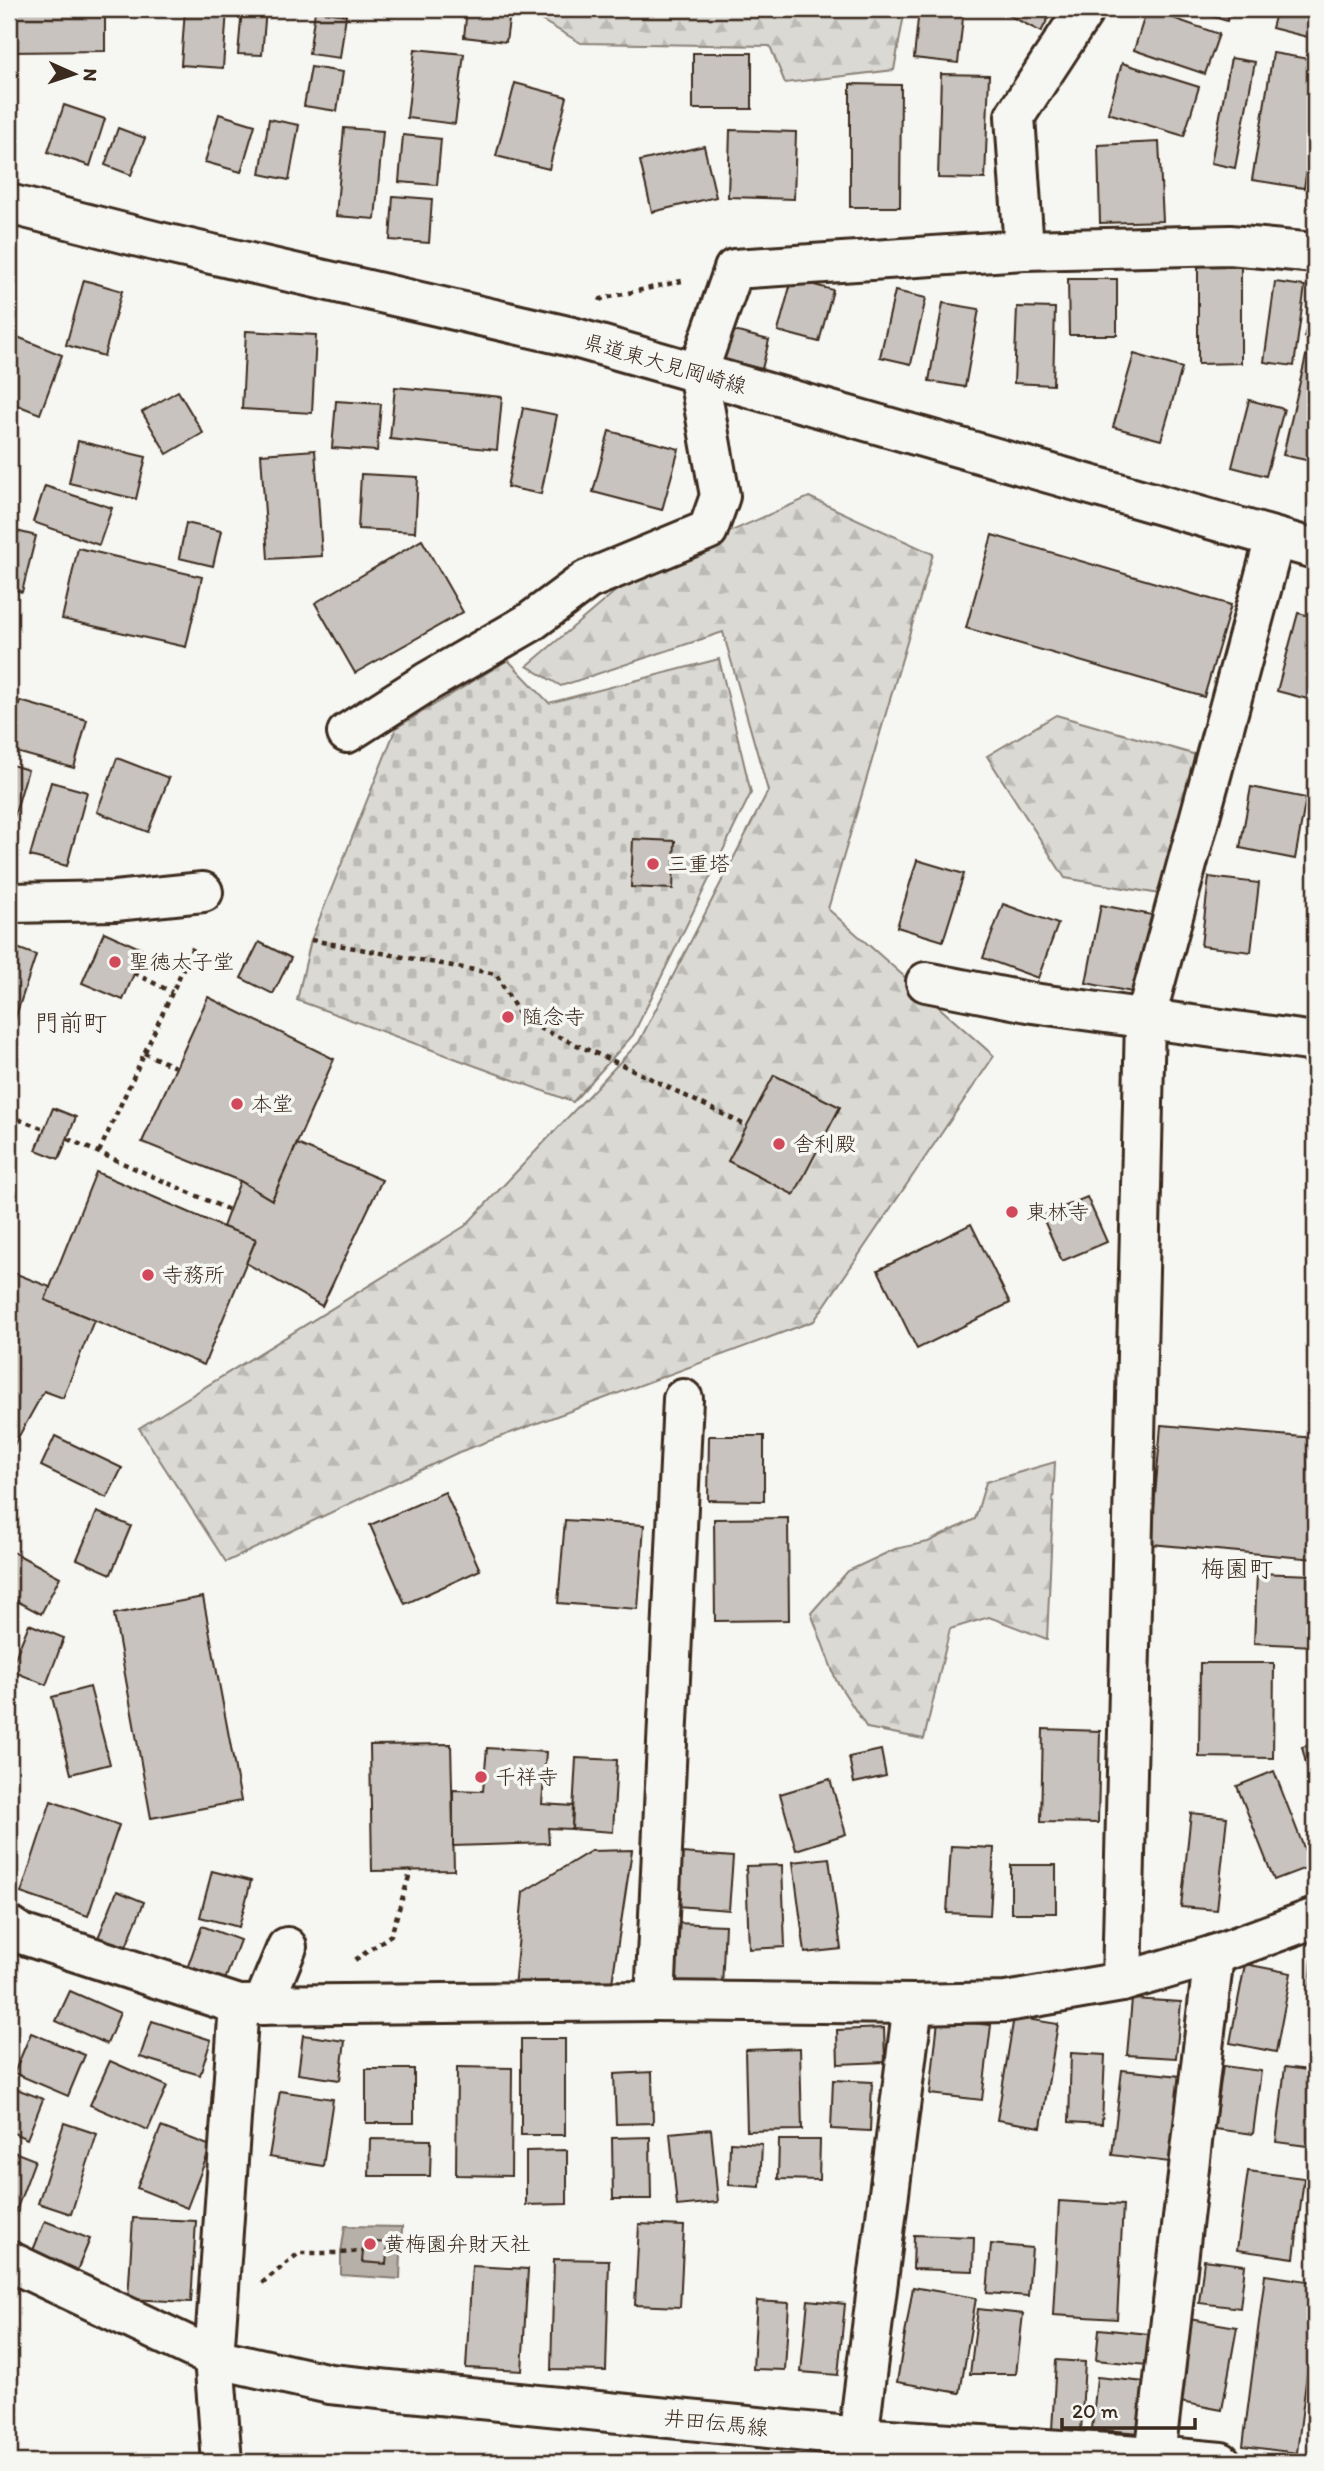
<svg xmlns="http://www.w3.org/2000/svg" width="1324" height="2471" font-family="Itim,'Klee One',sans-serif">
  <defs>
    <pattern id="forest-firs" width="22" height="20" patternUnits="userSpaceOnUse" patternTransform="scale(1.75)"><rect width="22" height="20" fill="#dad9d3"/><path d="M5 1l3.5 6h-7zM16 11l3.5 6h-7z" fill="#bcbab5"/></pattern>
    <pattern id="cemetery-stones" width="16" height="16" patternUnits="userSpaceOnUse" patternTransform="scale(1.75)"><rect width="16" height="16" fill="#dad9d3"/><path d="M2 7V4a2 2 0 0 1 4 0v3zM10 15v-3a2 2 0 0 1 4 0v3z" fill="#bcbab5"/></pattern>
  </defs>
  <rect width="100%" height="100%" fill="#f6f6f2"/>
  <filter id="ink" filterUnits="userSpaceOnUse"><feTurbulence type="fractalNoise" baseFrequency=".0143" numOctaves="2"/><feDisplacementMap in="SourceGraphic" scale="14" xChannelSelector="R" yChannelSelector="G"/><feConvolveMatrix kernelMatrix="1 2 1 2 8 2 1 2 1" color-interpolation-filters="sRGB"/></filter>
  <g filter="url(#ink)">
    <g fill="url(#forest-firs)" stroke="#8a8278" stroke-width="2">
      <path d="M522 9H905L894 70 785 83 770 46 581 43Z"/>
      <path d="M809 497 933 554 828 909 994 1056 814 1321 459 1452 226 1562 139 1428 465 1226 639 1042 768 791 723 632 561 686 527 666 638 572Z"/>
      <path d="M1056 715 1200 756 1160 894 1065 878 987 756Z"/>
      <path d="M1055 1462 1047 1639 989 1617 950 1629 924 1739 867 1728 836 1680 811 1613 848 1571 895 1549 928 1542 975 1519 986 1482Z"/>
    </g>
    <path fill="url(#cemetery-stones)" stroke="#8a8278" stroke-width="2" d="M719 659 751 793 633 1035 573 1102 297 1000 311 940 396 728 508 660 549 703Z"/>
    <path fill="#b6b0a9" stroke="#857a71" stroke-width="2" d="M345 2226 402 2227 400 2279 341 2275V2253Z"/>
    <g fill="#c8c3be" stroke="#3b2a1e" stroke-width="2">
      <path d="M9 9H105V51L9 52Z"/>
      <path d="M185 9H227L223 68 181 65Z"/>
      <path d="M242 9H266L262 55 238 54Z"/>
      <path d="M467 9 510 13 506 42 464 37Z"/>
      <path d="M919 9H964L958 63 914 58Z"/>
      <path d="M997 9H1053L1041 32Z"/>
      <path d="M1147 9 1219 34 1205 74 1134 50Z"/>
      <path d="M1190 9H1231L1227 21Z"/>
      <path d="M1277 9H1315V39L1272 28Z"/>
      <path d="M315 11 346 15 340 58 309 54Z"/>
      <path d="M415 49 464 54 455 124 407 118Z"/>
      <rect x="693" y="53" width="59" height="56"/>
      <path d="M1273 53 1315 60V119L1304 188 1252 180Z"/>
      <path d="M1231 58 1255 62 1235 168 1211 163Z"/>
      <path d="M1122 63 1199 87 1184 136 1108 113Z"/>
      <path d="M311 67 343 72 337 111 304 106Z"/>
      <path d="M941 74 989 75 985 179 938 178Z"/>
      <path d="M515 83 567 97 549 169 496 156Z"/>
      <path d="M850 84 901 85 900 207H850Z"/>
      <path d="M64 105 105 119 90 166 48 152Z"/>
      <path d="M219 114 255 125 241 172 205 162Z"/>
      <path d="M269 119 299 125 289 180 260 174Z"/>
      <path d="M118 128 145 138 131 175 105 165Z"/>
      <path d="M344 128 383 131 375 219 336 216Z"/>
      <path d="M730 130 796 132 794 199 728 197Z"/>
      <path d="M403 135 441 139 437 185 399 182Z"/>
      <path d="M1159 142 1163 221 1100 223 1098 145Z"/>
      <path d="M704 146 716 197 652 212 640 161Z"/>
      <path d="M393 196 432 199 429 243 390 240Z"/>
      <path d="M1198 266H1241V363L1198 364Z"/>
      <path d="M792 279 833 290 819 342 778 331Z"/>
      <path d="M1068 279H1117V335H1069Z"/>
      <path d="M84 280 122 291 104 356 66 345Z"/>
      <path d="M1275 282 1305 286 1294 366 1264 362Z"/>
      <path d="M895 291 926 298 911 364 880 357Z"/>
      <path d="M1315 302V340L1304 337Z"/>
      <path d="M943 303 979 309 965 387 929 381Z"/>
      <path d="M1017 307 1055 308 1053 385 1014 383Z"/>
      <path d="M730 330 769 340 762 369 722 359Z"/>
      <path d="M246 331 316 335 312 413 242 409Z"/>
      <path d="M15 336 62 355 40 414 9 402V352Z"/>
      <path d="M1134 354 1182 368 1161 440 1113 427Z"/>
      <path d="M1306 356 1315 358V462L1283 455Z"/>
      <path d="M395 387 502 397 497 450 390 439Z"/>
      <path d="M178 391 203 433 167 454 142 412Z"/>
      <path d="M1249 400 1284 409 1266 476 1232 467Z"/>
      <path d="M336 401 381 404 377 451 332 448Z"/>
      <path d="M523 408 557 415 541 494 507 487Z"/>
      <path d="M609 431 679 449 662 510 593 492Z"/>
      <path d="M78 441 146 457 136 499 69 483Z"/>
      <path d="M315 450 322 556 268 559 261 454Z"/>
      <path d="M361 474 418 477 415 532 358 529Z"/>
      <path d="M45 486 112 508 99 545 33 522Z"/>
      <path d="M186 523 221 531 213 566 179 558Z"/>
      <path d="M9 529 36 536 22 592 9 588Z"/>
      <path d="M992 535 1231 605 1204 697 966 628Z"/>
      <path d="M422 540 463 612 355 673 315 603Z"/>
      <path d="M78 548 202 577 186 647 62 619Z"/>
      <path d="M1298 613 1315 617V701L1277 691Z"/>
      <path d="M20 701 87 720 74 768 9 750V741Z"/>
      <path d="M117 758 169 778 148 832 97 812Z"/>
      <path d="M9 764 28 770 11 827 9 826Z"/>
      <path d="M51 782 87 792 67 866 30 856Z"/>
      <path d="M1251 787 1306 798 1295 859 1240 848Z"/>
      <path d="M633 839 675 841 673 889 631 887Z"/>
      <path d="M917 860 964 874 943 941 897 927Z"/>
      <path d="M1209 877 1259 883 1251 952 1201 946Z"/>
      <path d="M1003 904 1058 924 1038 978 983 958Z"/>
      <path d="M1101 905 1152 915 1137 993 1086 983Z"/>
      <path d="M104 932 144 950 123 1000 82 983Z"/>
      <path d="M259 942 291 958 273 994 241 978Z"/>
      <path d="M9 945 36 955 9 1037Z"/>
      <path d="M208 997 334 1059 272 1200 240 1181 142 1142Z"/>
      <path d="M774 1075 840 1107 794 1195 728 1161Z"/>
      <path d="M53 1108 76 1117 59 1159 36 1150Z"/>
      <path d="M297 1144 382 1180 322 1306 246 1263 256 1239 223 1227 240 1181 272 1200Z"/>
      <path d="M96 1172 223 1227 256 1239 204 1365 45 1300Z"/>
      <path d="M1087 1197 1107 1242 1062 1261 1042 1216Z"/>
      <path d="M971 1224 1010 1303 917 1349 878 1270Z"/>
      <path d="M9 1271 50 1287 45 1300 94 1320 63 1398 44 1391 9 1454Z"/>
      <path d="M1161 1425 1315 1438V1559L1151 1544Z"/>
      <path d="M55 1436 122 1468 107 1498 41 1466Z"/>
      <path d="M709 1436H764V1501L708 1500Z"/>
      <path d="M445 1492 480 1570 405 1604 370 1525Z"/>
      <path d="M97 1512 131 1526 111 1574 77 1559Z"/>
      <path d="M788 1518 789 1620 715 1621 714 1519Z"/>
      <path d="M565 1520 644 1525 638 1609 558 1603Z"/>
      <path d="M11 1551 60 1577 41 1614 9 1597V1556Z"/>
      <path d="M1257 1573 1315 1575 1314 1646 1254 1643Z"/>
      <path d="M203 1597 241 1801 151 1818 114 1614Z"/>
      <path d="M29 1624 64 1638 46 1685 10 1670Z"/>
      <path d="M1200 1663H1274L1273 1758 1199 1757Z"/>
      <path d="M90 1687 110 1764 71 1774 52 1697Z"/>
      <path d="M1043 1729 1100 1731 1098 1823 1041 1822Z"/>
      <path d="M451 1744 454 1870 372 1871 370 1745Z"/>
      <path d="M1315 1744V1800L1302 1747Z"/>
      <path d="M487 1748 546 1752 542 1804 573 1806 572 1829 548 1828 549 1843 453 1846V1790L483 1791Z"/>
      <path d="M881 1750 886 1776 854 1783 849 1757Z"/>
      <path d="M576 1758 617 1760 613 1832 572 1829Z"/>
      <path d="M1274 1771 1311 1866 1274 1880 1237 1786Z"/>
      <path d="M830 1779 846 1834 796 1850 780 1794Z"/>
      <path d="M51 1801 119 1825 88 1916 21 1893Z"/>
      <path d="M1191 1813 1227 1817 1217 1910 1181 1907Z"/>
      <path d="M951 1846 994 1848 990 1915 947 1913Z"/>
      <path d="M632 1850 610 1996 514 1988 523 1892 591 1851Z"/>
      <path d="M682 1853 733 1857 729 1910 677 1906Z"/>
      <path d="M829 1858 841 1949 805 1953 793 1862Z"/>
      <path d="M782 1865 785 1947 749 1949 746 1866Z"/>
      <rect x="1011" y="1865" width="45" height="48"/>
      <path d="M212 1871 251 1881 239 1927 200 1917Z"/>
      <path d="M117 1891 144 1902 123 1954 96 1943Z"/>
      <path d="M674 1923 725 1925 722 1987 671 1984Z"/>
      <path d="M202 1926 240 1940 225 1980 188 1966Z"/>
      <path d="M1314 1932 1315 1933V2054H1305Z"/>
      <path d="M1245 1964 1291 1973 1276 2052 1230 2043Z"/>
      <path d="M70 1991 120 2013 107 2044 56 2021Z"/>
      <path d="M1132 1999 1181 2002 1176 2058 1127 2055Z"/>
      <path d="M1014 2017 1058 2024 1041 2127 997 2120Z"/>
      <path d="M938 2020 991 2025 982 2100 930 2094Z"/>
      <path d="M152 2021 211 2040 200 2075 140 2057Z"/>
      <path d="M884 2028 885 2062 838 2064 837 2030Z"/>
      <path d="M31 2033 85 2055 68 2096 14 2073Z"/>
      <path d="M303 2035 345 2041 340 2080 298 2074Z"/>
      <rect x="521" y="2039" width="44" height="96"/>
      <path d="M800 2048 802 2130 747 2131 745 2050Z"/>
      <path d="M1071 2053 1105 2055 1102 2124 1069 2122Z"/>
      <path d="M110 2061 167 2086 148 2130 90 2105Z"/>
      <path d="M1223 2066 1261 2071 1253 2134 1214 2129Z"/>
      <path d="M457 2067 512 2068 511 2176 456 2175Z"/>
      <path d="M1285 2067 1315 2071V2147L1276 2142Z"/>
      <rect x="366" y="2069" width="48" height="54"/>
      <path d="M1122 2070 1180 2076 1169 2162 1112 2155Z"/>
      <path d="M652 2072 653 2123 616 2124 614 2074Z"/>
      <path d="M833 2080 872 2082 870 2131 831 2129Z"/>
      <path d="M9 2086 43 2099 27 2139 9 2131Z"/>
      <path d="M280 2091 333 2099 323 2166 269 2157Z"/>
      <path d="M64 2123 97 2134 71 2214 38 2203Z"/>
      <path d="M161 2127 211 2146 187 2208 137 2188Z"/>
      <path d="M711 2129 718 2202 677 2206 670 2133Z"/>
      <path d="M650 2137 651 2199H613L612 2138Z"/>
      <path d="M370 2139 431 2140 430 2176H369Z"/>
      <path d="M779 2140H820L819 2180 778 2179Z"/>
      <path d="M730 2142 762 2144 760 2187 729 2185Z"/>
      <path d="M9 2150 35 2160 10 2227H9Z"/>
      <path d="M567 2150V2204L526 2205V2151Z"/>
      <path d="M1248 2171 1304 2178 1294 2258 1237 2250Z"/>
      <path d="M1059 2201 1123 2205 1117 2319 1053 2315Z"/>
      <path d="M133 2218 196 2221 191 2302 128 2299Z"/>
      <path d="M45 2221 90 2239 76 2273 31 2255Z"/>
      <path d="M639 2224 684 2226 680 2307 635 2305Z"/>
      <path d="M914 2235 974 2237 973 2271 913 2269Z"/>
      <path d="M364 2241 388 2243 386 2264 362 2262Z"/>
      <path d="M991 2244 1032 2248 1028 2296 987 2293Z"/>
      <path d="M554 2259 609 2260 606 2371 551 2370Z"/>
      <path d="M1204 2260 1245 2265 1240 2308 1199 2303Z"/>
      <path d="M472 2266 528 2269 522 2371 466 2368Z"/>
      <path d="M1265 2275 1315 2282V2311L1297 2453 1243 2446Z"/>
      <path d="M913 2287 976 2298 960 2393 897 2382Z"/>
      <path d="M808 2300 845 2304 838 2375 801 2372Z"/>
      <path d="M757 2301 789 2303 785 2370 753 2369Z"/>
      <path d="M978 2309 1023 2314 1016 2374H970Z"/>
      <path d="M1189 2319 1237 2327 1222 2410 1175 2401Z"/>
      <path d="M1099 2329 1149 2334 1147 2365 1096 2360Z"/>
      <path d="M1056 2360 1085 2362 1081 2432 1052 2430Z"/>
      <path d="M1097 2377 1145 2382 1140 2433 1092 2429Z"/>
    </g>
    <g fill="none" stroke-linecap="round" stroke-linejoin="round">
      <defs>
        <g id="minor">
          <path d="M1024 250 1015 116 1085 9"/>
          <path d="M347 733 427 682 529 623 587 580 708 530 720 496 698 372 734 269 1024 250 1230 245 1315 253"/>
          <path d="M9 903 115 901 203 892"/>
          <path d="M926 982 1033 1003 1315 1042"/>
          <path d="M9 1926 21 1934 239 2005 655 2001 913 2004 1006 2002 1122 1982 1214 1955 1315 1918"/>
          <path d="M1122 1982 1145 1020 1275 538"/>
          <path d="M655 2001 683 1399"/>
          <path d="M263 2005 287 1947"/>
          <path d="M9 2261 214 2358 330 2384 857 2437 1155 2456 1221 2462"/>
          <path d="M1155 2456 1214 1955"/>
          <path d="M222 2462 214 2358 239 2005"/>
          <path d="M855 2462 913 2004"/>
        </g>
        <path id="major" d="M9 204 155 241 572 337 1315 549"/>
      </defs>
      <use href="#minor" stroke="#3b2a1e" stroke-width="44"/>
      <use href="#major" stroke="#3b2a1e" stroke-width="44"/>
      <g stroke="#3b2a1e" stroke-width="4.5" stroke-dasharray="5 5" stroke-linecap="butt">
        <path d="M600 301 601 299 686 280"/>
        <path d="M311 940 496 974 523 1021 631 1069 747 1126"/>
        <path d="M134 973 172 992"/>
        <path d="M144 1053 175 1067"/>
        <path d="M9 1116 44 1129"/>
        <path d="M68 1139 229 1210"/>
        <path d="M99 1152 193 947"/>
        <path d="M355 1960 391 1935 411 1870"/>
        <path d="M262 2283 299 2253H341L363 2251"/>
      </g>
      <use href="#minor" stroke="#f6f6f2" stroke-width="38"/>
      <use href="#major" stroke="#f6f6f2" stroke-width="38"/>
    </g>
  </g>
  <g fill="#d1495b" stroke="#f6f6f2" stroke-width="2.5">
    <circle cx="653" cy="864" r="7"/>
    <circle cx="115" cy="962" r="7"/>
    <circle cx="508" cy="1017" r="7"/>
    <circle cx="237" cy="1104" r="7"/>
    <circle cx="779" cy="1144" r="7"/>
    <circle cx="1012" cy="1212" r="7"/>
    <circle cx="148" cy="1275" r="7"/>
    <circle cx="481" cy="1777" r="7"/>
    <circle cx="370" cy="2244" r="7"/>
  </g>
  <g text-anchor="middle" stroke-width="7" stroke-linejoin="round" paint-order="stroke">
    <g font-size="21" fill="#3b2a1e" stroke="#f6f6f2">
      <text transform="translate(665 364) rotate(16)" y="7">県道東大見岡崎線</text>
      <text transform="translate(716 2423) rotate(6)" y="7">井田伝馬線</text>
    </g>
    <g font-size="21" fill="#3b2a1e" stroke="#f6f6f2" text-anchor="start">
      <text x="667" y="871">三重塔</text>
      <text x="129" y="969">聖徳太子堂</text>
      <text x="522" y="1024">随念寺</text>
      <text x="251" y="1111">本堂</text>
      <text x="793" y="1151">舎利殿</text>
      <text x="1026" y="1219">東林寺</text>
      <text x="162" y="1282">寺務所</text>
      <text x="495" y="1784">千祥寺</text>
      <text x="384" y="2251">黄梅園弁財天社</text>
    </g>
    <g font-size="24" fill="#3b2a1e" stroke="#f6f6f2">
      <text x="71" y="1031">門前町</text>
      <text x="1237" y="1577">梅園町</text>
    </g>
  </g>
  <rect width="1324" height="2471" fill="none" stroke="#f6f6f2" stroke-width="35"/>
  <rect x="18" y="18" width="1289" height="2436" fill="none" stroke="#3b2a1e" stroke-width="2.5" filter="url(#ink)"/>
  <g transform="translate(74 74) rotate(93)" stroke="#f6f6f2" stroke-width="5" paint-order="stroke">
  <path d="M0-5L12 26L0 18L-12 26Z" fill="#3b2a1e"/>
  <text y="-10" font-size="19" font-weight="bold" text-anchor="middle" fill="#3b2a1e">N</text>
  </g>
  <path d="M1062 2418v10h133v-10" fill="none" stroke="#3b2a1e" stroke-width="3.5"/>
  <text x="1072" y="2418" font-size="21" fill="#3b2a1e" stroke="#f6f6f2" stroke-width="5" paint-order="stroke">20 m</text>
</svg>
